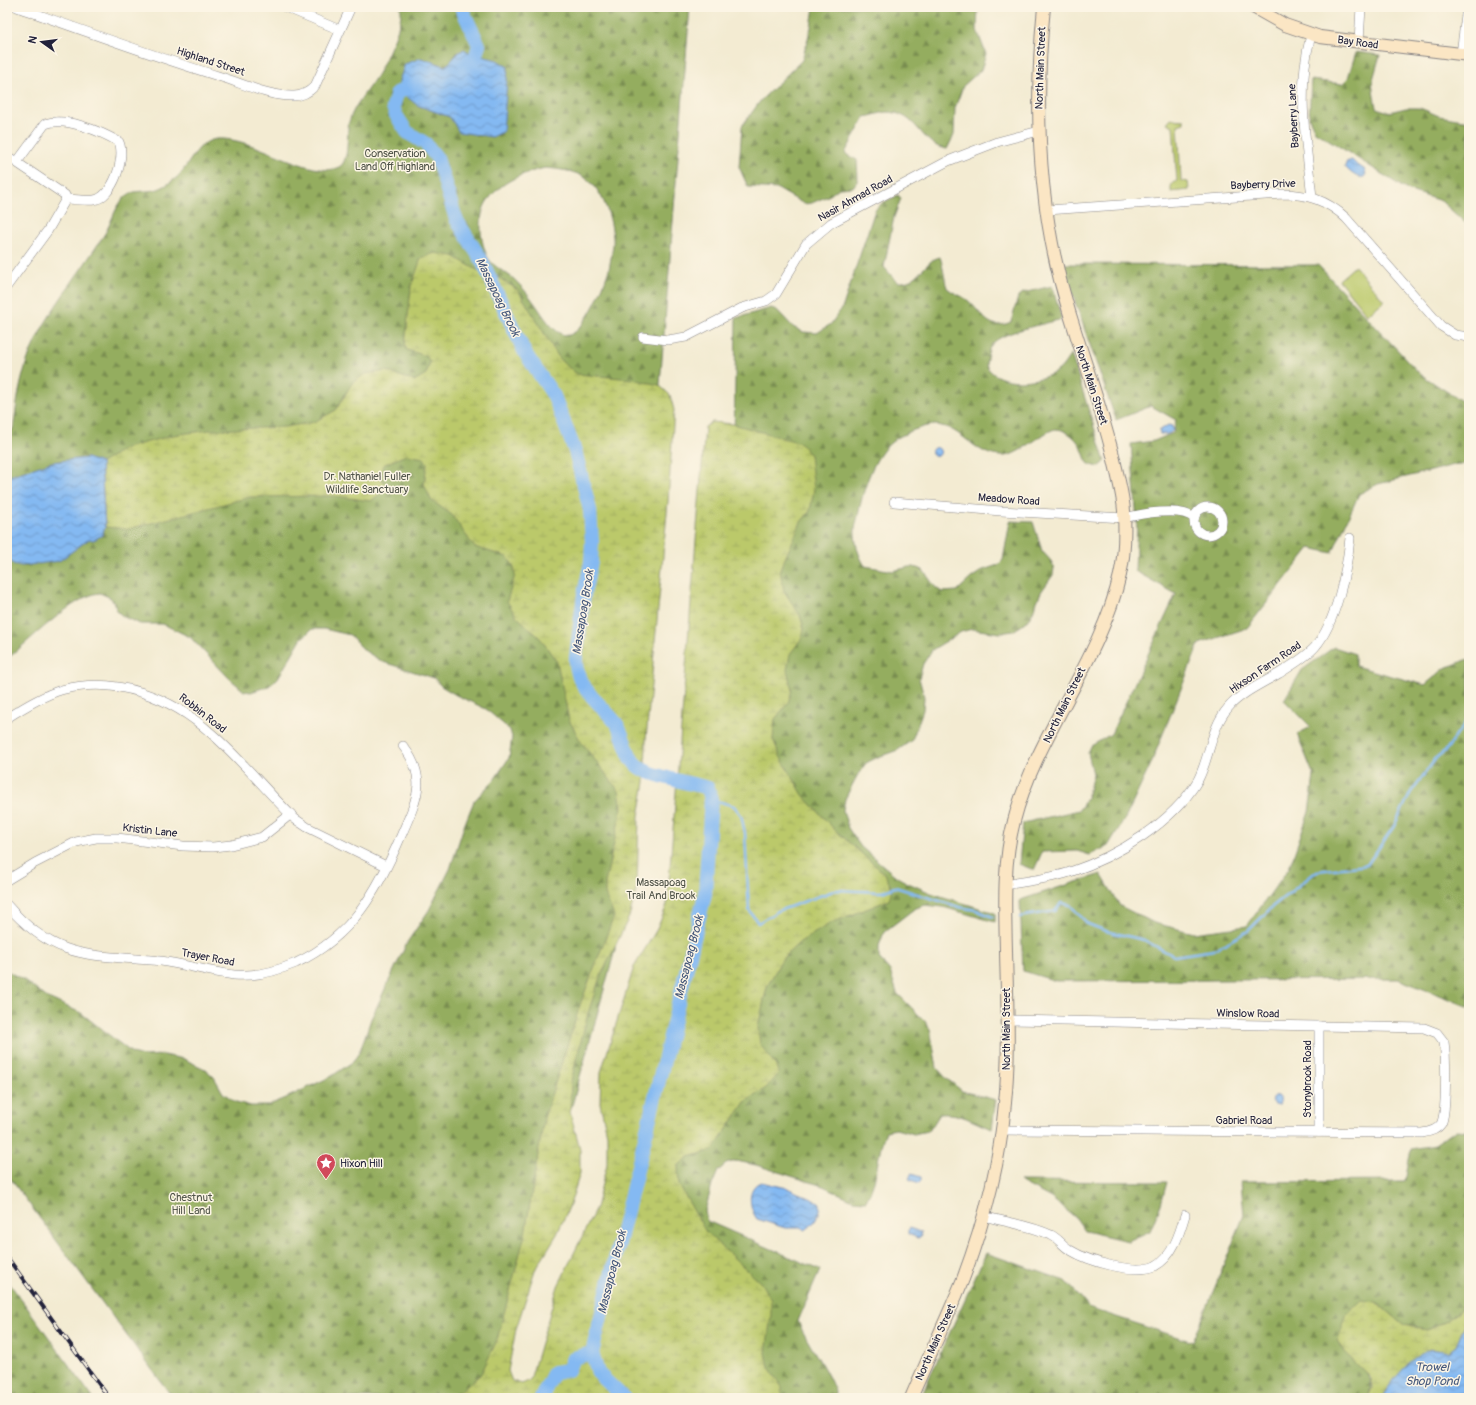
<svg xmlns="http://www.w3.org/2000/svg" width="1476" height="1405" font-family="Pangolin,sans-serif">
  <defs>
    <pattern id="forest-firs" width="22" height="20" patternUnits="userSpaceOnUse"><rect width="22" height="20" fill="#94ad5f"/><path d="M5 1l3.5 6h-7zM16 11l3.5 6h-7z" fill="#788c50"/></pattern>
    <pattern id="wetland-marsh" width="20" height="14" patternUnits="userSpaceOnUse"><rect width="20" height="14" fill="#bbc96b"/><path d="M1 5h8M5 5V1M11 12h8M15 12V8" fill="none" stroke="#a0ac5e"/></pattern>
    <pattern id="water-waves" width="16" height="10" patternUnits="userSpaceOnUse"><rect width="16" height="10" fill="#84b9f2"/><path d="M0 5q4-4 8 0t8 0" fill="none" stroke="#6c96c5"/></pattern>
  </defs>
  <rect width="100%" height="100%" fill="#fcf5e5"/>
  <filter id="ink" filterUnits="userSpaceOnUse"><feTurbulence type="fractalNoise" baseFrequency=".025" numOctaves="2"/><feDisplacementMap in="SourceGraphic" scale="8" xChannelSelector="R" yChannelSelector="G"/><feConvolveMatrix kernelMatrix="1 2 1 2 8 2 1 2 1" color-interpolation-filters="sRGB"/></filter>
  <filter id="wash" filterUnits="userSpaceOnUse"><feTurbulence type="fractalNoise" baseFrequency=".012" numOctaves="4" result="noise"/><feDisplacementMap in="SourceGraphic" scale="16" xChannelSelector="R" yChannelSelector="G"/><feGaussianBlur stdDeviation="0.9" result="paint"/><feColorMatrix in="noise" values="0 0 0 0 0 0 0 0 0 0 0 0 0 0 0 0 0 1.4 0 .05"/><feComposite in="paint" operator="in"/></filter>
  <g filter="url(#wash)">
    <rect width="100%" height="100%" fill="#f3ebd2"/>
    <g fill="#bbc96b" stroke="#6e7653">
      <path d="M1170 119 1184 120V123L1178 125 1181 181 1188 182 1189 190 1171 192V185L1177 181 1173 126 1167 123Z"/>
      <path d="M1355 266 1384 301 1367 315 1339 280Z"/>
    </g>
    <g fill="url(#forest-firs)" stroke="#5b684d" fill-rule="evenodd">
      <path d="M400 7H690L615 950 491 1398H173L7 1174V971L24 980 46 997 81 1013 132 1053 143 1056 164 1055 184 1059 205 1069 214 1077 223 1093 236 1102 251 1106H267L286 1098 332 1076 354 1061 361 1048 371 1019 394 970 408 941 429 910 450 869 464 826 474 801 494 780 509 758 512 737 510 730 486 709 456 695 441 686 434 678 383 662 365 651 350 635 324 629H312L301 639 278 678 269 686 251 692 244 691 229 678 190 637 163 624H140L124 617 118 612 111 598 100 593C76 594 27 643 7 659V556L13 564 59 561 89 539 87 458 52 462 7 477C7 466 5 451 7 440 8 435 14 430 14 424 17 400 21 376 30 353 47 312 80 273 104 235 112 223 115 203 129 194 136 190 146 192 154 190 161 189 170 183 176 178 190 166 196 141 217 139 253 136 313 181 339 167 350 162 346 133 349 122 354 104 370 88 379 72 385 60 406 18 400 7ZM458 52 497 60 450 117 417 105 421 58 445 66 453 62ZM545 168C556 169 567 170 578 174 601 183 611 215 613 237 614 245 611 256 610 264 608 279 585 332 569 335 555 338 541 311 533 301 528 294 522 287 516 281 508 273 493 267 488 258 480 242 477 215 488 200 502 181 523 173 545 168Z"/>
      <path d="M814 7H978L977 30 986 54 981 70 963 86 955 108 954 135 947 149C920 146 919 112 886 112 879 113 871 116 865 117L845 153 857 160 858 180 853 187 839 188 830 195 812 203 804 204 778 189 748 187 739 167 742 126 761 100 802 60 811 27Z"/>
      <path d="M1356 52 1380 55 1372 83 1376 108 1389 112 1406 108H1420L1439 116 1469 121V226L1441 201 1407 190 1315 131 1309 118 1311 80 1342 84 1348 78Z"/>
      <path d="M898 195 901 198 894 217 884 267 897 282C921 284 922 261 940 257 942 261 945 281 947 288 953 293 960 295 966 299 981 310 987 333 1011 322L1018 297 1023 293 1052 286 1062 319C1046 324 1003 331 992 344 988 349 987 358 986 365 997 388 1043 383 1060 369 1064 365 1068 358 1071 354L1105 462 1099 467C1095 466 1091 466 1088 463 1085 459 1084 453 1082 449 1078 440 1067 429 1056 429 1044 430 1020 456 1003 456 975 457 962 426 935 425 927 425 916 429 909 432 904 435 897 437 893 441 873 456 864 488 859 511 858 518 854 527 855 535 856 547 859 556 865 566L893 571 909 567H914L923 570 936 588 942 592 957 591 971 578 983 570 998 565 1003 560 1010 521 1033 522 1042 551 1051 561 1054 568 1053 575 1041 592 1031 616 1024 624 1013 631 1000 633 972 629 961 632 932 650 923 664 919 678 924 697 923 710 912 740 898 750 878 757 866 763 857 776 845 799 843 810 848 828 861 847 897 877 906 882 931 893 995 913V922L943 907 924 905 914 909 884 932 879 946V958L890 971 897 993 924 1020 930 1029 937 1068 945 1077 962 1091 996 1100 992 1129C972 1122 961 1112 940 1114L931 1128 927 1131 914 1134 896 1129 886 1131C876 1154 879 1179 866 1201L853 1200 823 1186 756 1165 736 1161 726 1164 718 1171 712 1185 705 1211 707 1221 820 1270 798 1321C809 1348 829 1370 837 1398H572L617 1229 733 504 736 318 771 308 777 310 793 327 803 332 817 333 831 324 843 306 875 210 882 203Z"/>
      <path d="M1062 264 1318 265 1420 374 1469 406V464H1458L1378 484 1359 494 1332 553 1310 548 1247 628 1199 644 1150 766 1126 817 1108 846 1090 855 1077 851 1042 852 1034 870 1019 864 1023 823 1079 810 1087 798 1093 774 1088 753 1091 746 1111 734 1176 594 1135 571 1137 522 1131 444 1154 441 1173 433 1176 420 1151 406 1116 420Z"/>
      <path d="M1334 647 1355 654V666L1425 685 1445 668 1469 659V1007L1398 979 1056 981 1023 971 1020 900 1101 874 1120 906 1154 923 1194 933 1247 926 1289 868 1309 812 1314 776 1297 734 1311 727 1284 700 1302 670Z"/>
      <path d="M1456 1130 1469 1131V1302L1445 1322 1426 1329 1404 1325 1377 1302 1344 1352C1359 1367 1377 1374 1368 1398H920L986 1253 1066 1281 1089 1308 1193 1342 1244 1215 1241 1182 1405 1181 1411 1149 1435 1145Z"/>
      <path d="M1019 1181 1167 1182 1161 1204 1150 1231 1128 1241 1085 1231 1076 1218 1051 1198Z"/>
      <path d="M7 1280 93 1398H7Z"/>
    </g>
    <g fill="url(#wetland-marsh)" stroke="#6e7653">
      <path d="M435 253 453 256 477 270 499 278 518 290 561 361 577 374 632 379 659 385 670 395 674 410 668 502 646 739 645 782 639 816 637 888 629 917 599 980 588 1013 571 1081 570 1112 580 1149V1173L570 1205 557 1234 535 1270 516 1329 508 1371 512 1381 522 1384 530 1380 558 1286 596 1208 607 1164V1134L600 1103 601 1072 634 967 657 929 667 905 705 427 712 422 733 424 801 443 810 455 814 489 810 511 801 522 780 570 784 591 800 615 804 629 802 638 790 654 787 670 792 690 788 703 775 719 773 739 780 756 803 795 835 830 885 874 892 889 889 900 831 923 800 942 782 959 767 987 758 1027 760 1044 775 1064 779 1074 766 1088 745 1102 713 1150 689 1157 678 1166 679 1185 706 1232 761 1283 771 1300V1315L766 1353 769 1367 782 1387 783 1398H433L449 1396 461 1391 481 1374 497 1340 525 1234 544 1118 581 1002 614 916 605 894V883L622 807 619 791 581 742 569 720 557 662 540 638 516 616 507 601 515 575 513 565 507 557 474 547 452 515 431 500 424 484 427 463 424 458 406 455 383 465 381 475 386 489 371 501 334 496 250 497 129 529 105 527 101 463 126 448 173 435 209 430 285 427 314 422 336 410 352 383 365 374 386 371 414 381 426 374 430 362 426 356 407 350 405 346 411 287 421 258Z"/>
      <path d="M1361 1300 1377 1302 1404 1325 1426 1329 1445 1322 1469 1302V1321L1466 1322 1456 1346 1448 1352 1430 1349 1386 1390 1382 1398H1368L1372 1387 1370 1377 1344 1352 1338 1341 1347 1313Z"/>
    </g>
    <g fill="url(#water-waves)" stroke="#536e96">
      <path d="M464 49 470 53 497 60 508 67 503 132 492 137 459 132 450 117 417 105 400 91 399 81 405 64 421 58 445 66C453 61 456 53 464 49Z"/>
      <path d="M1352 160 1358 166 1364 169 1366 174 1364 177C1357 179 1350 172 1345 167L1346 162Z"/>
      <path d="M1168 425 1172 426 1173 430C1169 435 1165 434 1160 434L1159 431Z"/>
      <circle cx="936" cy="452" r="4.5"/>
      <path d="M87 458 101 463 105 527 102 535 94 540 89 539 59 561 22 566 13 564 7 556V477L52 462Z"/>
      <circle cx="1276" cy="1100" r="4.5"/>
      <path d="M911 1174 921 1177V1181L919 1183 909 1179Z"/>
      <path d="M761 1182 787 1188 819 1202C824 1211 813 1226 805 1230L800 1228H785L757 1219C749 1208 746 1187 761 1182Z"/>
      <path d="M910 1228 920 1232 921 1236 918 1238 908 1234V1230Z"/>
      <path d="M1469 1321V1398H1382C1388 1385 1415 1352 1429 1350 1435 1349 1442 1351 1448 1352L1456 1346 1466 1322Z"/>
    </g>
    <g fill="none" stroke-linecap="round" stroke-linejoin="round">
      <g stroke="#84b9f2" stroke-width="2.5">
        <path d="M711 799 734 806 741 815 745 833 749 910 758 923 778 911 836 890 882 892 895 887 959 907 976 910 993 917"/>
        <path d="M1020 917C1026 915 1053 912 1055 911 1057 909 1059 906 1061 903L1070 905 1088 924 1106 931 1144 940 1174 956 1214 950 1248 931 1273 906 1317 871 1367 865 1394 826 1411 792 1437 757 1446 750 1469 718"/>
      </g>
      <g stroke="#84b9f2" stroke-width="14">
        <path d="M461 7 479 45 473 64 465 67"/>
        <path d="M417 84 397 93 393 107 396 115 407 132 426 144 437 158 456 219 482 261 525 353 554 396 575 451 590 510 592 542 591 562 584 594 576 657C574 687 600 702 616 723 626 736 625 758 640 768 655 777 691 783 708 788L711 799 705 894 592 1353 598 1373 624 1398"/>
        <path d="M541 1398 554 1372 568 1370 573 1358 592 1353"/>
      </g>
    </g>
  </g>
  <g filter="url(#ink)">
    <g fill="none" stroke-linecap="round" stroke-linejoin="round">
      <defs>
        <g id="street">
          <path d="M17 7C84 31 150 55 218 76 242 83 269 97 294 96 303 96 309 92 315 86L351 7"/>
          <path d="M285 7 340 30"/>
          <path d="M1311 35C1296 90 1306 141 1312 197"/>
          <path d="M1359 42 1361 7"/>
          <path d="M1461 54 1467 7"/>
          <path d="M7 156 65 195 66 199"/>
          <path d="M17 162 45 124C65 116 102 132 119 142 126 158 113 197 94 200 86 201 75 199 66 199"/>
          <path d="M1047 210 1282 194C1307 194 1327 200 1346 218L1441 326 1455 335 1469 337"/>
          <path d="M7 286 48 230 66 199"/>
          <path d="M643 337 668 340 686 337 742 308 766 301 776 294 806 244 831 223 948 161 997 142 1039 131"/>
          <path d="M894 502 1001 511 1124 518C1140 514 1181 506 1194 518"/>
          <circle cx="1208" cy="521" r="14"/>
          <path d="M7 718C24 707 42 696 61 690 116 675 171 697 212 734 242 760 267 792 295 819L307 827 386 866"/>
          <path d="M7 880 35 863 76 842 96 838H117L183 846 213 847 231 845 262 837 291 814"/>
          <path d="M1005 885C1026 881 1049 879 1070 872 1116 857 1173 823 1198 780 1210 757 1211 727 1228 708 1239 694 1263 683 1278 674 1291 666 1305 658 1315 647 1336 623 1347 570 1350 538"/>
          <path d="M7 905C53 958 87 955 151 960 179 962 206 972 234 975 256 977 277 971 296 963 352 937 378 890 401 836 416 801 429 779 403 746"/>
          <path d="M1001 1130 1422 1133C1429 1132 1437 1130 1441 1124 1447 1114 1446 1055 1444 1042L1437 1033 1424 1028 1008 1020"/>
          <path d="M1319 1132V1026"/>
          <path d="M983 1216C1005 1222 1030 1225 1051 1235 1058 1238 1063 1246 1070 1250 1088 1261 1134 1275 1155 1266 1173 1257 1180 1232 1185 1215"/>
        </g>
        <g id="secondary">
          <path d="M1253 7 1285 25 1320 37 1469 55"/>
          <path d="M911 1398C928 1358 947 1319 963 1279 984 1223 1000 1162 1005 1103 1010 1053 1007 1001 1006 951 1005 907 1003 863 1014 821 1036 735 1100 662 1120 575 1125 554 1125 532 1124 511 1123 496 1119 482 1116 468 1104 414 1084 362 1068 308 1038 211 1034 107 1044 7"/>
        </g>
      </defs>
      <use href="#street" stroke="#8a8686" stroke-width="10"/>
      <use href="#secondary" stroke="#8a8686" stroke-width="14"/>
      <use href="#street" stroke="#fff" stroke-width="9"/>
      <use href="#secondary" stroke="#fbe6c4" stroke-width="12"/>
      <defs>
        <path id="rail" d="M7 1257 109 1398"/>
      </defs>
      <use href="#rail" stroke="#22223b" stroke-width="4"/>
      <use href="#rail" stroke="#fcf5e5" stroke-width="2.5" stroke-dasharray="8" stroke-linecap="butt"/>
    </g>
  </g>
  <defs>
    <symbol id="sight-pin" viewBox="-11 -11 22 30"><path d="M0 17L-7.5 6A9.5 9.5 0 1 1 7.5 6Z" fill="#d1495b" stroke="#fcf5e5"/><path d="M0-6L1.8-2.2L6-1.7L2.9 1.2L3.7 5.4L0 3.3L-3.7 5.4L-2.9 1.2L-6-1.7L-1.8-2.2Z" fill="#fff"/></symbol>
  </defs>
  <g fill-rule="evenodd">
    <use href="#sight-pin" x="315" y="1152" width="22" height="30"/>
  </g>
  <g text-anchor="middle" stroke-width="3" stroke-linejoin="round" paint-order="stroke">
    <g font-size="11" fill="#22223b" stroke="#fcf5e5">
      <text transform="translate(1358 42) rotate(8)" y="4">Bay Road</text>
      <text transform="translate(211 61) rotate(18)" y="4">Highland Street</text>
      <text transform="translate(1040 68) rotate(-88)" y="4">North Main Street</text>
      <text transform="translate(1293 116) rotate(-93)" y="4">Bayberry Lane</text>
      <text transform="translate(1263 184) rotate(-2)" y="4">Bayberry Drive</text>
      <text transform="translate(855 198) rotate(-29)" y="4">Nasir Ahmad Road</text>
      <text transform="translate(1092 385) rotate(72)" y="4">North Main Street</text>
      <text transform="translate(1009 499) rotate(4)" y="4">Meadow Road</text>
      <text transform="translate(1265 667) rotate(-34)" y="4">Hixson Farm Road</text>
      <text transform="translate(1064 705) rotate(-64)" y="4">North Main Street</text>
      <text transform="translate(203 713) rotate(38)" y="4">Robbin Road</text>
      <text transform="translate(150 830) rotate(6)" y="4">Kristin Lane</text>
      <text transform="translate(208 957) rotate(11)" y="4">Trayer Road</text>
      <text transform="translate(1248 1013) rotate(1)" y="4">Winslow Road</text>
      <text transform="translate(1006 1029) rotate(-90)" y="4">North Main Street</text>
      <text transform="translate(1307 1079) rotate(-90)" y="4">Stonybrook Road</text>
      <text x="1244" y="1124">Gabriel Road</text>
      <text transform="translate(935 1342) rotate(-66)" y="4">North Main Street</text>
    </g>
    <g font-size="11" fill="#505449" stroke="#fcf5e5">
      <text x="395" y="157">Conservation<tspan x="395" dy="13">Land Off Highland</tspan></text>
      <text x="367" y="480">Dr. Nathaniel Fuller<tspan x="367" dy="13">Wildlife Sanctuary</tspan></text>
      <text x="661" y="886">Massapoag<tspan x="661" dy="13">Trail And Brook</tspan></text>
      <text x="191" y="1201">Chestnut<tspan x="191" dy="13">Hill Land</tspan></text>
    </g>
    <g font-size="11" fill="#22223b" stroke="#fcf5e5" text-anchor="start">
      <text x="340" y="1167">Hixon Hill</text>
    </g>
    <g font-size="12" font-style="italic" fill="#44577b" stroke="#fcf5e5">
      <text transform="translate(498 297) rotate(64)" y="4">Massapoag Brook</text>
      <text transform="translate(583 612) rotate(-81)" y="4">Massapoag Brook</text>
      <text transform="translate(689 957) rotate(-76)" y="4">Massapoag Brook</text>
      <text transform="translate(612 1272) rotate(-76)" y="4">Massapoag Brook</text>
      <text x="1432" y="1371">Trowel<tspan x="1432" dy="14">Shop Pond</tspan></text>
    </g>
  </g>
  <rect width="1476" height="1405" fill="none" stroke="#fcf5e5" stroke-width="24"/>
  <g transform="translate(42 42) rotate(284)" stroke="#fcf5e5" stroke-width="3" paint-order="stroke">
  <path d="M0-3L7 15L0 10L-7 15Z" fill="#22223b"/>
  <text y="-6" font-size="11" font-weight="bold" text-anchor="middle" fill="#22223b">N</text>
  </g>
</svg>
